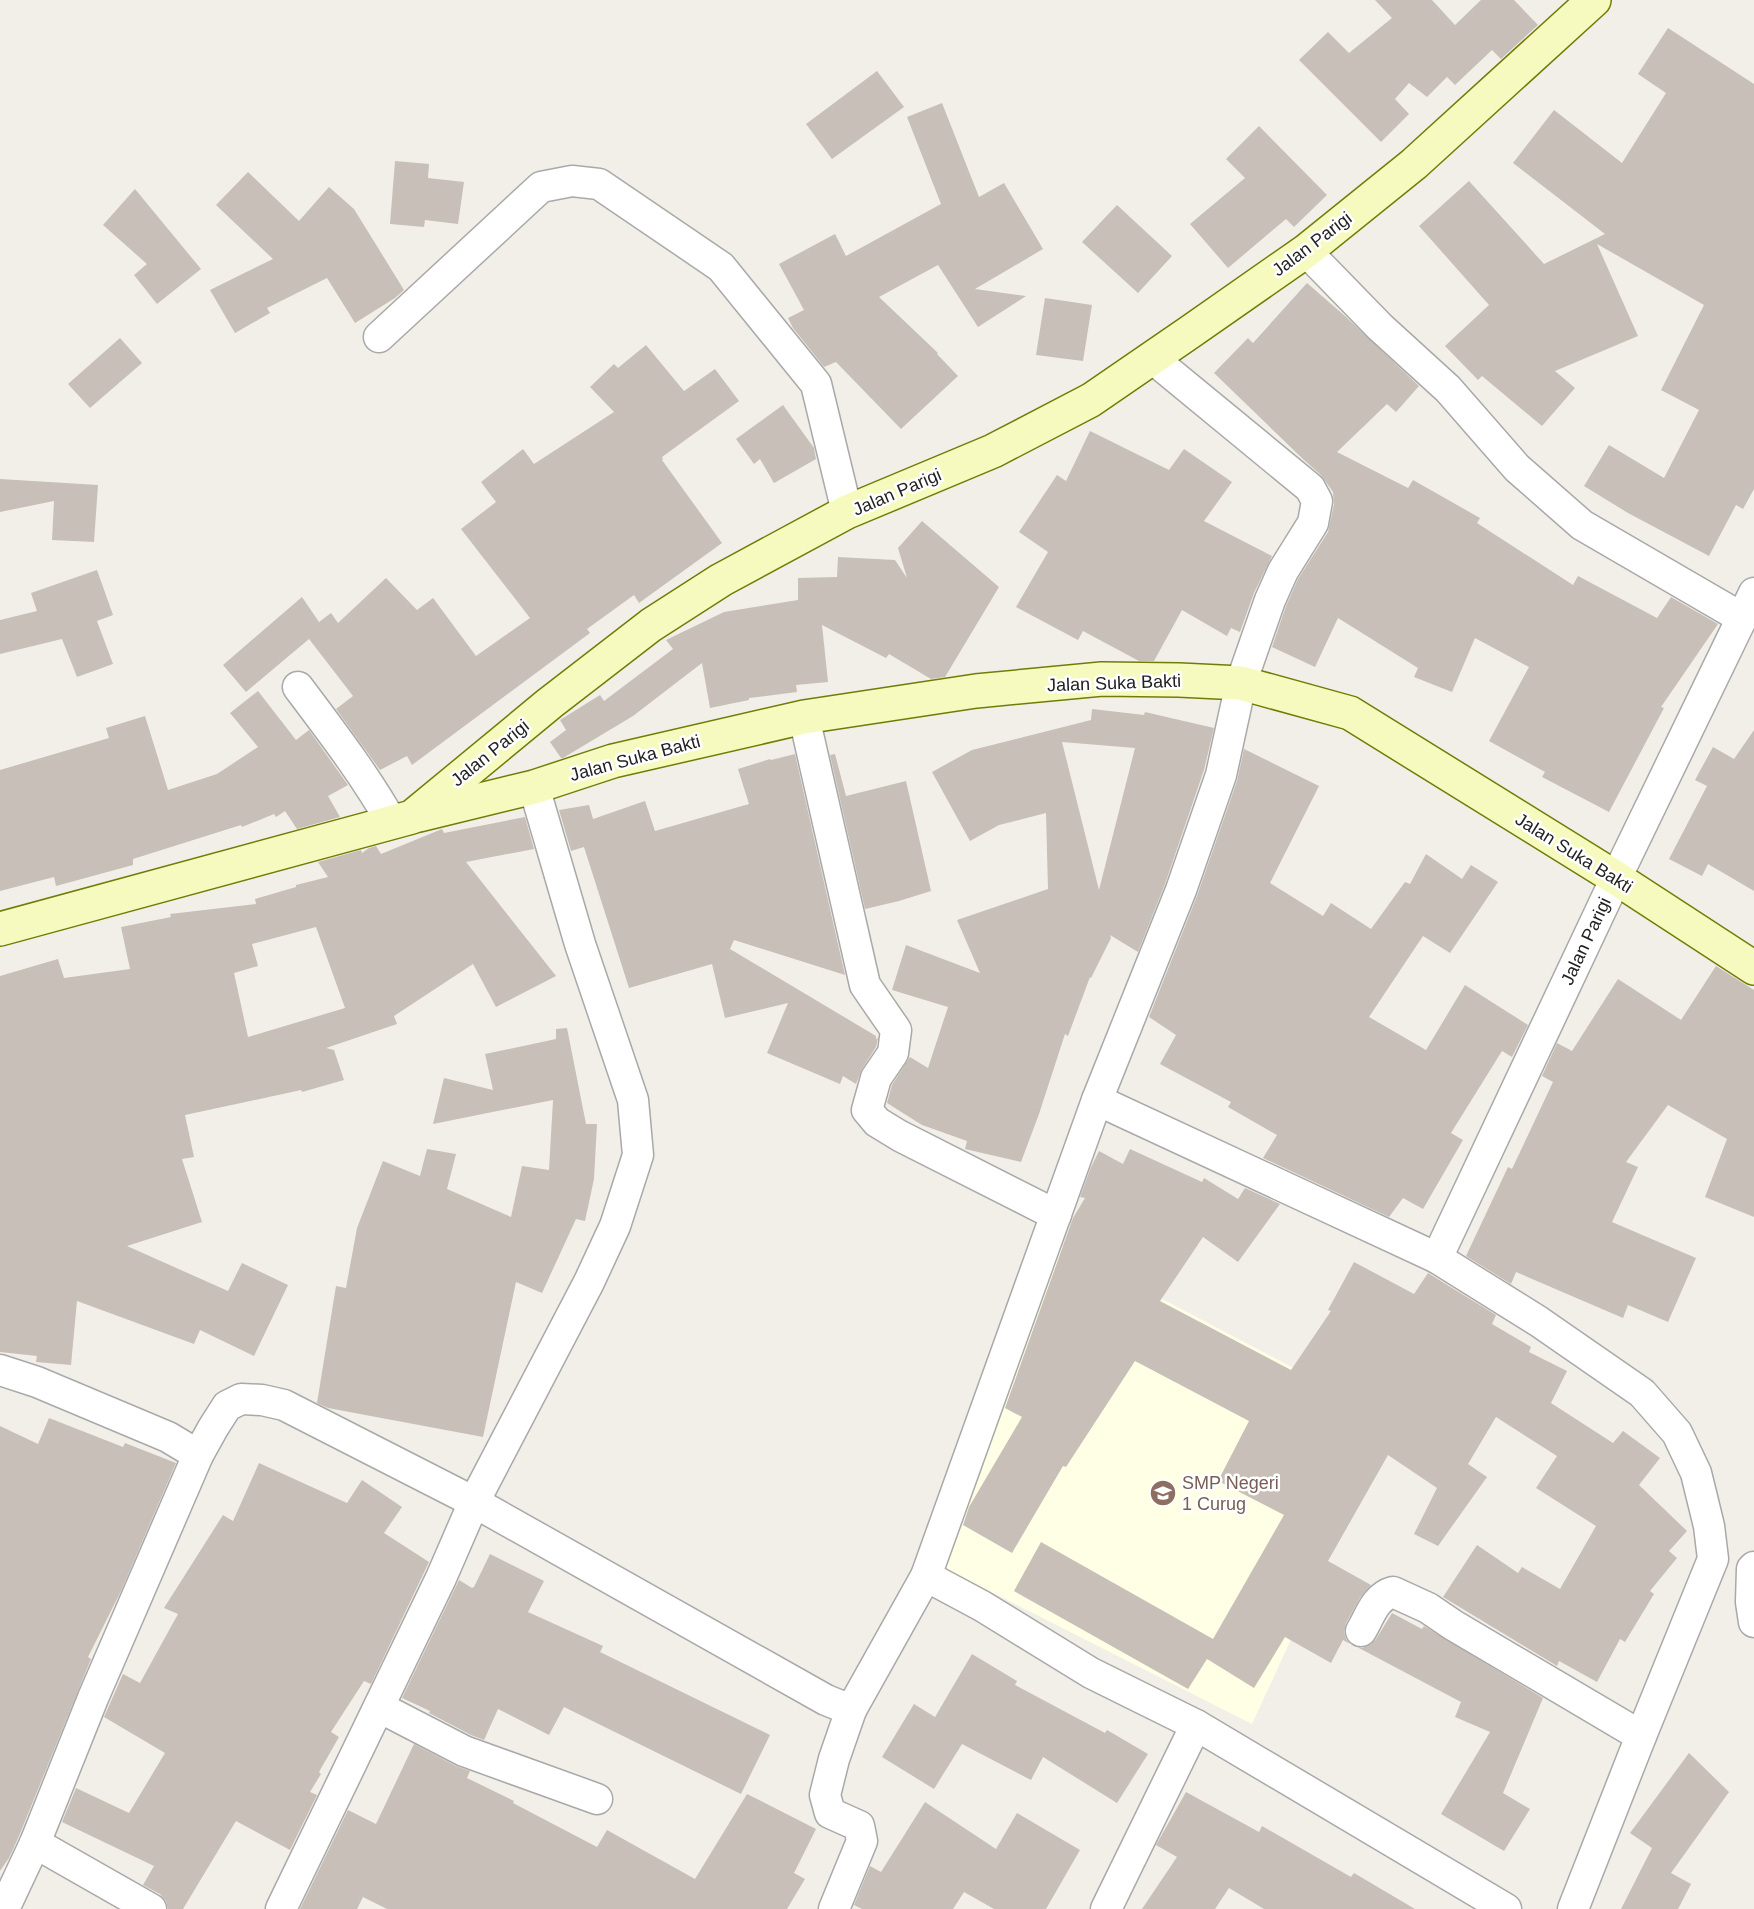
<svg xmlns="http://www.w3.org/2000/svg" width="1754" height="1909" font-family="Helvetica,sans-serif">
  <rect width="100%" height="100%" fill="#f2efe9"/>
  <path fill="#ffffe5" d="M1054 1242 1392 1420 1252 1724 942 1567Z"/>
  <g fill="#c7bfb8" fill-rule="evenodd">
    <path d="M1375 0H1432L1455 25 1481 0H1514L1538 25 1501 59 1492 50 1455 85 1447 77 1427 97 1409 83 1395 99 1409 114 1381 142 1299 60 1328 32 1349 53 1392 18Z"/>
    <path d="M1668 28 1754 84V489L1743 509 1736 505 1709 556 1628 513 1584 486 1609 445 1664 478 1699 410 1661 390 1704 305 1597 244 1638 336 1555 371 1575 388 1542 426 1482 376 1478 380 1445 346 1489 305 1419 226 1469 181 1544 264 1605 234 1513 163 1554 110 1622 163 1666 93 1638 74Z"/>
    <path d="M877 71 904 107 832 159 806 124Z"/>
    <path d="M942 103 979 197 1004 183 1043 249 975 289 1026 296 978 327 938 265 879 297 938 353 937 354 958 376 901 429 836 362 824 367 793 328 788 318 804 310 779 264 835 234 846 256 941 204 907 117Z"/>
    <path d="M1259 126 1327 195 1294 227 1286 219 1228 268 1190 224 1245 178 1226 159Z"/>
    <path d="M395 161 429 164 428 178 464 182 458 224 425 220 424 227 390 224Z"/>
    <path d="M248 172 299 221 329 187 354 209 404 290 395 298 355 323 327 278 267 308 270 313 235 333 210 290 273 259 216 205Z"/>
    <path d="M135 189 201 269 157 304 134 275 147 264 103 225Z"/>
    <path d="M1117 205 1172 256 1138 293 1082 242Z"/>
    <path d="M1307 283 1345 316 1419 386 1396 412 1387 404 1337 452 1408 488 1413 480 1480 518 1477 523 1573 585 1578 576 1657 618 1671 597 1718 624 1661 707 1664 708 1609 812 1542 777 1545 772 1489 741 1529 667 1475 638 1452 692 1414 677 1418 668 1338 618 1315 667 1272 647 1286 606 1298 579 1328 532 1334 504 1333 492 1321 475 1304 460 1214 373 1248 338 1253 343Z"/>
    <path d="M1045 298 1092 305 1083 361 1036 355Z"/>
    <path d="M120 338 142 363 90 408 68 384Z"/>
    <path d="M646 345 684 391 715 369 739 401 662 457 663 459 662 460 722 543 639 603 634 595 587 629 590 633 412 765 407 756 380 770 336 709 353 696 309 639 246 692 223 665 302 597 319 622 331 613 338 623 386 578 417 610 433 598 476 656 530 618 461 529 496 502 481 482 523 449 534 464 614 412 590 387 614 364 618 368Z"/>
    <path d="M783 405 814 448 816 459 774 483 760 459 754 464 736 439Z"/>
    <path d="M1090 431 1169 470 1184 449 1232 482 1204 521 1272 556 1254 593 1240 632 1231 628 1227 636 1182 610 1154 661H1139L1083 631 1078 640 1016 607 1048 552 1019 532 1057 475 1066 481Z"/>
    <path d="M0 479 98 485 94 542 52 540 54 501 0 512Z"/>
    <path d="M922 521 999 587 945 677 931 679 889 654 886 658 822 625 828 682 796 685 797 692 749 698V700L710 708 702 663 633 716 563 758H561L550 742 566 730 560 720 600 695 604 701 673 649 666 640 724 612 798 600V578L837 577 838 557 895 560 907 578 898 548Z"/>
    <path d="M97 570 113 615 97 621 113 664 77 677 62 639 0 654V620L37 611 31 593Z"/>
    <path d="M258 691 296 740 309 730 348 785 328 796 340 817 297 829 285 811 276 817 274 814 242 827 241 825 133 859V865L56 886 54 877 0 891V770L109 738 106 728 145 716 168 790 217 774 258 747 230 713Z"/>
    <path d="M1092 709 1144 715 1145 712 1214 728 1204 770 1165 884 1138 952 1110 935 1111 938 1091 978 1090 977 1068 1036 1065 1034 1039 1114 1021 1162 965 1149 967 1141 922 1125 887 1103 892 1085 910 1057 928 1068 948 1007 892 990 906 945 980 973 957 920 1048 889 1046 813 999 825 970 841 932 772 972 750 1091 720ZM1062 742 1135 748 1099 890Z"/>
    <path d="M1754 730V891L1708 864 1702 876 1669 859 1707 786 1695 780 1713 747 1734 759Z"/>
    <path d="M1244 749 1319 786 1270 883 1323 916 1331 903 1371 929 1405 882 1410 884 1426 854 1462 879 1471 865 1498 882 1450 953 1423 936 1369 1017 1426 1050 1465 985 1528 1025 1512 1057 1502 1051 1451 1133 1463 1140 1423 1209 1403 1198 1389 1217 1263 1158 1277 1135 1228 1107 1231 1102 1160 1064 1176 1035 1149 1017 1197 896 1237 781Z"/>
    <path d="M795 754 845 975 734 940 730 949 876 1036V1039L878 1038 876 1047 862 1069 856 1084 843 1076 840 1084 767 1053 788 1003 725 1018 712 964 629 988 584 847 571 851 559 810 589 805 593 819 645 801 655 831 749 804 738 769 770 759 771 760Z"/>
    <path d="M835 754 846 796 906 781 931 891 899 901 865 909 830 755Z"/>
    <path d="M525 817 534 849 466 862 556 976 496 1007 473 964 394 1016 397 1024 326 1048 334 1050 344 1080 302 1092 301 1090 185 1115 194 1157 182 1159 202 1222 127 1246 228 1291 242 1263 288 1285 254 1356 200 1330 194 1344 77 1301 71 1365 36 1362 37 1356 0 1352V976L58 959 64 978 130 969 121 927 171 917 170 914 256 904 255 899 296 887V885L328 877 318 862 361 850 362 853 369 848 376 846 381 854 442 829 444 833ZM316 927 345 1008 248 1037 234 973 258 966 252 944Z"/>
    <path d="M1716 966 1754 990V1217L1705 1197 1727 1139 1668 1105 1626 1162 1638 1167 1612 1222 1696 1258 1668 1322 1628 1305 1623 1318 1516 1272 1511 1284 1466 1256 1508 1167 1512 1169 1553 1082 1542 1076 1557 1043 1572 1051 1618 979 1681 1020Z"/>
    <path d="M567 1028 586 1124H597L594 1179 585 1221 576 1219 542 1293 516 1282 483 1437 328 1408 317 1403 336 1286 346 1288 357 1228 383 1161 420 1176 427 1149 456 1154 447 1189 511 1217 522 1166 549 1170 553 1100 433 1124 444 1078 493 1090 485 1054 556 1039V1029Z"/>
    <path d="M1130 1149 1202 1182 1204 1178 1238 1199 1245 1188 1280 1204 1238 1262 1203 1237 1160 1301 1291 1370 1331 1311 1328 1310 1354 1262 1414 1294 1428 1273 1496 1315 1492 1324 1531 1347 1529 1352 1567 1371 1551 1403 1613 1443 1623 1431 1660 1458 1639 1485 1687 1531 1669 1551 1677 1558 1650 1591 1654 1594 1625 1642 1620 1639 1597 1682 1559 1661 1557 1666 1443 1597 1477 1545 1518 1573 1522 1567 1560 1589 1596 1526 1536 1488 1557 1456 1496 1417 1468 1464 1487 1477 1438 1546 1414 1534 1437 1488 1388 1455 1328 1561 1371 1585 1360 1598 1346 1623 1344 1632 1346 1639 1350 1644 1343 1640 1331 1663 1285 1637 1254 1688 1207 1659 1188 1689 1014 1591 1041 1542 1213 1639 1284 1515 1218 1481 1249 1421 1135 1361 1066 1467 1063 1466 1012 1553 963 1525 969 1507 1022 1417 1005 1408 1073 1218 1085 1198 1080 1197 1091 1167 1099 1151 1123 1164Z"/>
    <path d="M49 1418 123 1447 125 1443 176 1463 121 1591 88 1657 91 1659 19 1836 9 1858 0 1871V1426L38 1444Z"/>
    <path d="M259 1463 347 1503 362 1480 402 1507 384 1533 429 1562 371 1684 364 1681 331 1732 339 1737 319 1772 321 1774 310 1792 317 1795 290 1850 236 1821 183 1909H168L166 1901 160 1894 143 1885 154 1866 62 1822 76 1788 129 1813 165 1753 104 1717 123 1674 140 1683 178 1614 164 1608 223 1515 233 1521Z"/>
    <path d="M490 1554 544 1581 528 1612 603 1646 600 1652 770 1735 741 1794 564 1707 549 1735 498 1709 484 1740 471 1735 429 1713 430 1711 402 1698 459 1580 472 1588 474 1587Z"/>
    <path d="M1392 1613 1422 1629 1424 1626 1543 1698 1503 1793 1530 1809 1504 1851 1441 1814 1490 1732 1455 1717 1461 1702 1357 1647 1362 1648 1370 1645 1376 1639Z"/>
    <path d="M972 1654 1017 1681 1015 1685 1105 1733 1107 1730 1148 1754 1117 1803 1043 1757 1031 1780 962 1744 934 1789 882 1757 914 1704 935 1717Z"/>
    <path d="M414 1744 456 1766 470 1771 467 1778 514 1801 513 1803 597 1847 607 1830 695 1879 747 1794 816 1829 794 1873 805 1879 787 1909H387L363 1897 357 1909H300L348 1810 376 1824Z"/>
    <path d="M1689 1753 1729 1792 1671 1873 1691 1884 1678 1909H1621L1652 1848 1630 1833Z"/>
    <path d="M1186 1792 1259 1832 1262 1826 1351 1877 1354 1873 1415 1909H1264L1229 1888 1215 1909H1142L1177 1857 1156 1845Z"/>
    <path d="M925 1802 996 1849 1017 1813 1080 1850 1046 1909H994L964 1892 953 1909H862L854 1905 870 1866 881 1872Z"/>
  </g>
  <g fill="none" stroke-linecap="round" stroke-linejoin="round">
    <defs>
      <g id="street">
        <path d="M1306 251 1380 327 1448 389 1517 468 1582 525 1742 618"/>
        <path d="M379 337 541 187 572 181 599 184 721 267 816 384 847 512"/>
        <path d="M298 687C331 731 365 775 392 823"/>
        <path d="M804 717 865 985 896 1030 893 1053 876 1078 867 1110 877 1122 900 1136 1056 1215"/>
        <path d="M1097 1100 1437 1258 1538 1321 1642 1393 1677 1433 1696 1473 1709 1526 1713 1559 1641 1736 1573 1909"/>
        <path d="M1437 1258 1616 878 1754 593"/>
        <path d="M0 1370 37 1382 168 1437 198 1455"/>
        <path d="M1754 1567 1752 1569 1751 1602 1754 1622"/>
        <path d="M926 1576 1097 1100 1181 890 1221 775 1241 683 1270 600 1283 571 1313 523 1317 501 1310 488 1152 358"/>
        <path d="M1361 1631C1370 1616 1375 1597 1393 1592L1428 1608 1453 1625 1641 1736"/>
        <path d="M379 1707 464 1751 597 1799"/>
        <path d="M35 1843 151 1909"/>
        <path d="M4 1909 35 1843 93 1698 198 1455 213 1428 227 1406 241 1399 262 1400 284 1405 474 1502 826 1700 851 1710 926 1576 982 1606 1091 1673 1196 1725 1506 1909"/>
        <path d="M281 1909 441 1578 474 1502 589 1282 615 1226 638 1155 633 1100 580 944 534 787"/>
        <path d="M834 1909 862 1841 859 1826 830 1813 825 1795 834 1759 851 1710"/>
        <path d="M1106 1909 1196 1725"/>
      </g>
      <g id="secondary">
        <path d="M419 815 534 787 613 761 804 717 976 691 1102 679 1179 680 1241 683 1350 713 1616 878 1754 968"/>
        <path d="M0 929 412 817 550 703 651 625 721 580 847 512 993 451 1091 400 1190 332 1306 251 1414 164 1594 0"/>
      </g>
    </defs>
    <use href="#street" stroke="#a9a9a9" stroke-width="33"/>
    <use href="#secondary" stroke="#707d05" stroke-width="36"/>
    <use href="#street" stroke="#fff" stroke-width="30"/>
    <use href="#secondary" stroke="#f7fabf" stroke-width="33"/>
  </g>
  <defs>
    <symbol id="school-disc" viewBox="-11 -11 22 22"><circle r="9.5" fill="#8d6e63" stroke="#fff"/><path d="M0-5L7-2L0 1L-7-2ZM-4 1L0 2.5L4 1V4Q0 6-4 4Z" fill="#fff"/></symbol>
  </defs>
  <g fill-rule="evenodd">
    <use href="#school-disc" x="1148" y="1478" width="30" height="30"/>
  </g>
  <g text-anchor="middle" stroke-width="5" stroke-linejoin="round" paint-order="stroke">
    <g font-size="18" fill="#222" stroke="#fff">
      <text transform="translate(1312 244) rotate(-37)" y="6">Jalan Parigi</text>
      <text transform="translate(897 492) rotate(-23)" y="6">Jalan Parigi</text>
      <text transform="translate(1114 683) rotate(-2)" y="6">Jalan Suka Bakti</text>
      <text transform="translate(490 753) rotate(-39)" y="6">Jalan Parigi</text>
      <text transform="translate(635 758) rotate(-15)" y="6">Jalan Suka Bakti</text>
      <text transform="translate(1574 853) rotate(32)" y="6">Jalan Suka Bakti</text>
      <text transform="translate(1586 941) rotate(-65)" y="6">Jalan Parigi</text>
    </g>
    <g font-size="18" fill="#785e54" stroke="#fff" text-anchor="start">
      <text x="1182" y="1489">SMP Negeri<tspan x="1182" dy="21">1 Curug</tspan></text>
    </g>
  </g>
</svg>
